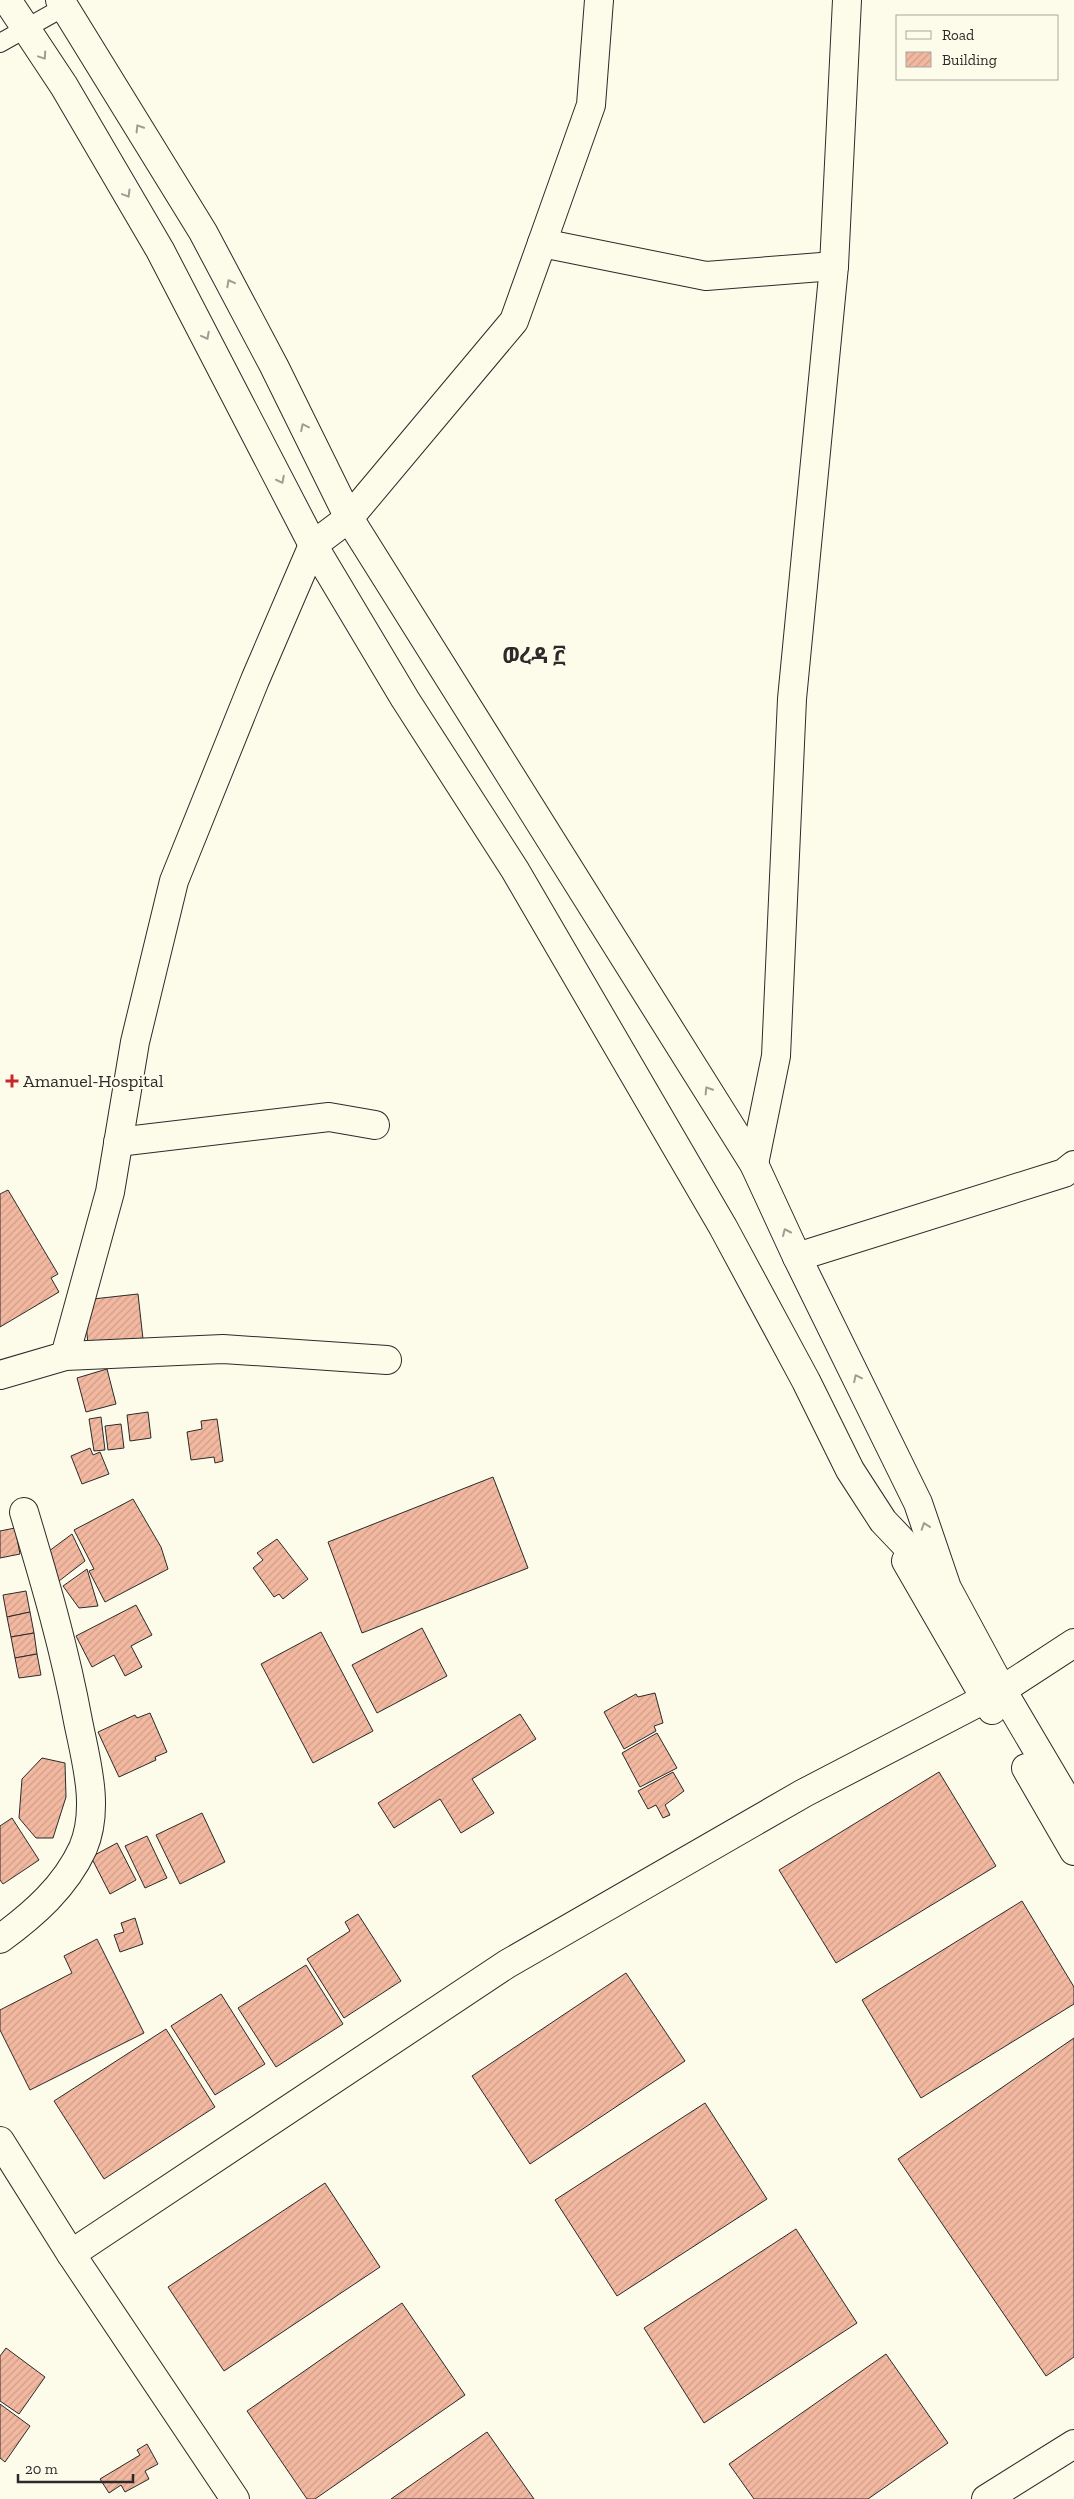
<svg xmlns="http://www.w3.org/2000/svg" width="1074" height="2499" font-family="'Zilla Slab','Noto Sans Ethiopic',serif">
  <defs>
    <pattern id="building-hatch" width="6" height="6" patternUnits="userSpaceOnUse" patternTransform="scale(1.25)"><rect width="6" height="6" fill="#f2b8a0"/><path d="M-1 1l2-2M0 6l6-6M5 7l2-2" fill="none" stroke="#d09e8a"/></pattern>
  </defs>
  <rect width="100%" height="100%" fill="#fdfbea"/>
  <g fill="url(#building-hatch)" stroke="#2b2b2b">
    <path d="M8 1190 58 1274 51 1278 59 1292 0 1327V1194Z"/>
    <path d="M138 1294 143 1339 88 1345 84 1300Z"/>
    <path d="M107 1369 116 1404 86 1412 77 1378Z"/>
    <path d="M148 1412 151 1438 130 1441 127 1415Z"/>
    <path d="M101 1417 105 1450 94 1451 89 1419Z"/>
    <path d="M217 1419 223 1461 215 1463 214 1457 191 1460 187 1432 202 1429 201 1421Z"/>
    <path d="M121 1424 124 1448 108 1450 105 1426Z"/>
    <path d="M90 1448 93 1455 100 1452 109 1474 82 1484 71 1456Z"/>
    <path d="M493 1477 528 1568 362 1633 328 1542Z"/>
    <path d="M133 1499 161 1547 168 1569 105 1602 89 1571 94 1569 74 1530Z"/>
    <path d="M15 1528 20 1554 0 1558V1531Z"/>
    <path d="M72 1534 85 1561 59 1581 41 1557Z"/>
    <path d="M277 1539 308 1579 283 1599 279 1594 274 1597 253 1568 263 1560 257 1553Z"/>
    <path d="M87 1569 98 1606 79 1608 63 1586Z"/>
    <path d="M26 1591 30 1612 7 1617 3 1595Z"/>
    <path d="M136 1605 152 1635 131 1646 142 1667 125 1676 114 1655 92 1667 76 1636Z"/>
    <path d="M30 1612 34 1633 11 1637 7 1617Z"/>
    <path d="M422 1628 447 1676 377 1713 352 1665Z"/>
    <path d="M321 1632 373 1731 313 1763 261 1664Z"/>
    <path d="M34 1633 37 1654 15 1658 11 1637Z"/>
    <path d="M37 1654 41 1675 19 1678 15 1658Z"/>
    <path d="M655 1693 663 1723 654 1726 656 1731 624 1749 604 1712 636 1694 638 1697Z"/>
    <path d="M150 1713 167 1752 155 1757 156 1760 119 1777 98 1732 135 1715 137 1718Z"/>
    <path d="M520 1714 536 1739 472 1779 494 1813 461 1833 440 1799 394 1828 378 1803Z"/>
    <path d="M657 1733 677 1768 640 1787 622 1753Z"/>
    <path d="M42 1758 65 1763 66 1797 53 1838H36L19 1818 22 1779Z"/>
    <path d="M673 1772 684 1791 665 1805 670 1815 663 1818 656 1805 648 1809 638 1791Z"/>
    <path d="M939 1772 996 1866 836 1963 779 1870Z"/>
    <path d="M202 1813 225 1862 180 1884 156 1835Z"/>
    <path d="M12 1818 39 1860 3 1884 0 1880V1826Z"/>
    <path d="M147 1836 167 1878 145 1888 125 1846Z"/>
    <path d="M117 1843 136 1880 110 1894 91 1857Z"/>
    <path d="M1022 1901 1074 1987V2004L921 2098 862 2000Z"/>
    <path d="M358 1914 401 1981 344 2018 307 1959 350 1931 345 1922Z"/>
    <path d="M135 1918 143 1944 120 1952 114 1935 124 1932 121 1923Z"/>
    <path d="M97 1939 144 2033 30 2090 0 2030V2010L72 1973 64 1956Z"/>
    <path d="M306 1965 343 2024 276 2067 238 2008Z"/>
    <path d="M626 1973 685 2061 530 2164 472 2076Z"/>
    <path d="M221 1994 265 2064 215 2095 171 2026Z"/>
    <path d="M166 2029 215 2107 104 2179 54 2101Z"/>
    <path d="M1074 2038V2357L1046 2376 898 2159Z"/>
    <path d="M705 2103 767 2199 617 2296 555 2200Z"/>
    <path d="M325 2183 380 2267 224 2371 168 2287Z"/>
    <path d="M796 2229 857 2323 704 2423 644 2328Z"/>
    <path d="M402 2303 465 2395 315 2499H307L247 2411Z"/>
    <path d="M6 2348 45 2377 19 2414 0 2401V2356Z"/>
    <path d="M886 2354 948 2443 868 2499H754L729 2464Z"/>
    <path d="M0 2404 30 2426 5 2462 0 2458Z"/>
    <path d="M487 2432 534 2499H391Z"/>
    <path d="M147 2444 158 2464 145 2471 149 2479 125 2492 121 2485 109 2493 100 2479 140 2455 137 2450Z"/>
  </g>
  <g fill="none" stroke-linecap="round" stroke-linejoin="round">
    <defs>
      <path id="lane" d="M0 43 64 7"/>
      <g id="street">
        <path d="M542 243 591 105 599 0"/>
        <path d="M118 1142 329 1117 375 1125"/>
        <path d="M754 1164 776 1056 792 699 834 266 847 0"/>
        <path d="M797 1257 1064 1173 1074 1165"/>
        <path d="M65 1356 223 1349 387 1360"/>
        <path d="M0 1375 65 1356 110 1192 135 1042 174 881 255 680 313 545 349 518 514 321 542 243 706 276 834 266"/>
        <path d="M0 1939C34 1914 65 1887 83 1848 100 1808 86 1761 78 1721 65 1650 45 1582 24 1512"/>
        <path d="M71 2254 507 1964 804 1793 1002 1690 1074 1643"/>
        <path d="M986 2499 1074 2444"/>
      </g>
      <g id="secondary">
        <path d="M7 0 64 86 160 250 313 545 405 699 515 870 723 1227 806 1381 850 1470 883 1521 941 1582"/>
        <path d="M60 0 203 232 274 366 349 518 754 1164 797 1257 918 1503 947 1588 1002 1690 1074 1812"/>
        <path d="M906 1561 992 1710"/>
        <path d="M1026 1768 1074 1851"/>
        <path d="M0 2141 71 2254 235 2499"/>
      </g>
    </defs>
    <use href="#lane" stroke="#2b2b2b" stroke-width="20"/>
    <use href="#street" stroke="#2b2b2b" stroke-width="30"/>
    <use href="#secondary" stroke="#2b2b2b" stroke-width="30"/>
    <use href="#lane" stroke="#fdfbea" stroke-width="18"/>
    <use href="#street" stroke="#fdfbea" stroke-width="28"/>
    <use href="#secondary" stroke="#fdfbea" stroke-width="28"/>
  </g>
  <defs><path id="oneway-chevron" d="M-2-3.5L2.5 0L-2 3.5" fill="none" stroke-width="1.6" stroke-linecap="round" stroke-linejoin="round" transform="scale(1.25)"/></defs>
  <g stroke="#9e9d94">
    <use href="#oneway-chevron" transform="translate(43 56) rotate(56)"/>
    <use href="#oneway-chevron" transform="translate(139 128) rotate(-122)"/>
    <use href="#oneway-chevron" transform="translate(127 194) rotate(59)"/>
    <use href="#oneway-chevron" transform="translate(230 283) rotate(-118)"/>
    <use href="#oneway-chevron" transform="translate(206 336) rotate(62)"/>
    <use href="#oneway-chevron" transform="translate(304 427) rotate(-116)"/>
    <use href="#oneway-chevron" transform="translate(281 480) rotate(63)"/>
    <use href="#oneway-chevron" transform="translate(708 1090) rotate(-122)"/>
    <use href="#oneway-chevron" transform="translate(786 1232) rotate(-114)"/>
    <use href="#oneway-chevron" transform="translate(857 1378) rotate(-116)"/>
    <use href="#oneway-chevron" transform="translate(925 1526) rotate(-109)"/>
  </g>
  <path fill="#c62828" stroke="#fdfbea" stroke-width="2" d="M9.5 1073.5h5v5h5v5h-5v5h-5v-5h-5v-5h5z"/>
  <g text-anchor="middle" stroke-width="4" stroke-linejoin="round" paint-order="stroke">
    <g font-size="18" fill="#2b2b2b" stroke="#fdfbea" text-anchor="start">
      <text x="23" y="1087">Amanuel-Hospital</text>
    </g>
    <g font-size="22" font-weight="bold" fill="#2b2b2b" stroke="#fdfbea">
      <text x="534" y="663">ወረዳ ፫</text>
    </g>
  </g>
  <rect x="896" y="15" width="162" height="65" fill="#fdfbea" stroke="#a9a89e"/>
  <rect x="906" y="31" width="25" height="8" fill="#fdfbea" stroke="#a9a89e"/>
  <text x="942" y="40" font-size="15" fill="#2b2b2b">Road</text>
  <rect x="906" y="52" width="25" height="15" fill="url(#building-hatch)" stroke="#a9a89e"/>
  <text x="942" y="65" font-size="15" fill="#2b2b2b">Building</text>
  <path d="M18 2474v8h115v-8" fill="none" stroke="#2b2b2b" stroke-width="2.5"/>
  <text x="25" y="2474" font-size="15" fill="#2b2b2b" stroke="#fdfbea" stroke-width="4" paint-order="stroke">20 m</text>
</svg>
